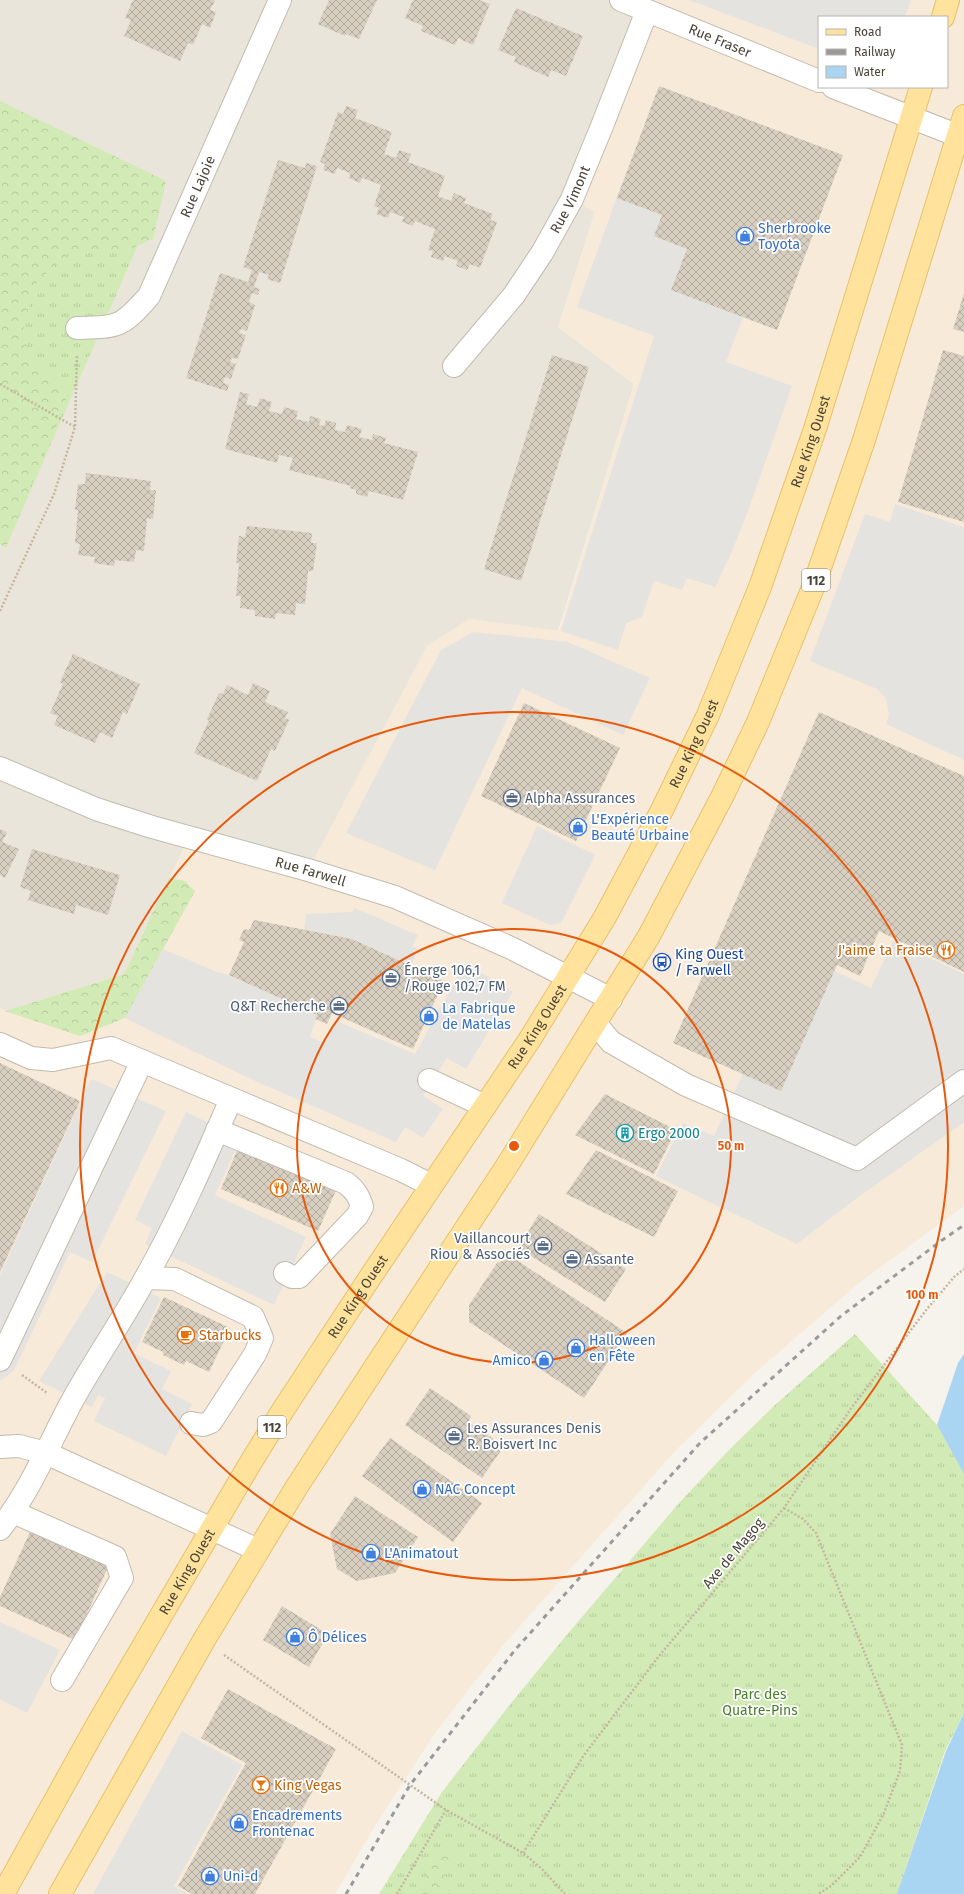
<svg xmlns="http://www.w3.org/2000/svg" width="964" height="1894" font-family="'Fira Sans',sans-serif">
  <defs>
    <pattern id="grass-tufts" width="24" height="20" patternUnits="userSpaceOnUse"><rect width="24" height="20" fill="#d2eab5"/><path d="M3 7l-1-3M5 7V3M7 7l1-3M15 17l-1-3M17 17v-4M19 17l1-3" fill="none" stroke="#b6ca9c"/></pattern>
    <pattern id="forest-crowns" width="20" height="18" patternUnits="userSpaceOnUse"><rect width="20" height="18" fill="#d2eab5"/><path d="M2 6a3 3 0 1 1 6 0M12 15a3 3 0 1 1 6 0" fill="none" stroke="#b6ca9c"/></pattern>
    <pattern id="building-cross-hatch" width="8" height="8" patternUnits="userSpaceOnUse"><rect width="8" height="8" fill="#d8cfc1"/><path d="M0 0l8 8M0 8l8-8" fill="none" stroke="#b1aa9e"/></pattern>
  </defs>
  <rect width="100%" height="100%" fill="#f6f3ec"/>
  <path fill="#eae5da" d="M0 0H621L647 11 595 212 558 327 634 384 558 631 469 619 308 870 189 837 124 974 5 1011 0 1008V544L6 546 166 181 0 101Z"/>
  <path fill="#f7ead8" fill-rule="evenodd" d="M621 0H964V1206L859 1283 759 1369 676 1450 504 1644 435 1733 376 1824 335 1894H0V1008L5 1011 124 974 189 837 308 870 427 646 469 619 559 631 634 384 558 327 595 212 572 199 647 11ZM819 17H947V87H819Z"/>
  <g fill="url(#grass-tufts)">
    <path d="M0 101 166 181 6 547 0 544Z"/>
    <path d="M855 1334 937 1425 964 1474V1713L945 1751 897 1894H379L442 1792 508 1707 565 1637 679 1503 728 1451 775 1405Z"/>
  </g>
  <g fill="url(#forest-crowns)">
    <path d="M0 101 166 181 153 239 130 249 71 251 35 284 22 333 37 370 70 390 6 547 0 544Z"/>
    <path d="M169 878 185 881 195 891 125 1018 80 1036 5 1011 124 974Z"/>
    <path d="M442 1851 457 1854 435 1894H414Z"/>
  </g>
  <g fill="#e5e3e0">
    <path d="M689 0H911L905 17H819V49Z"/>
    <path d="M622 183 648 192 748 304 726 362 792 386 748 511 730 556 715 587 687 578 682 590 654 581 642 617 626 623 618 650 561 631 654 336 577 307Z"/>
    <path d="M895 504 964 527V760L886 724 889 714 886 698 877 689 810 661 865 514 890 522Z"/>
    <path d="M474 632 568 642 650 678 623 735 522 688 435 870 346 833 441 650Z"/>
    <path d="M537 826 595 855 561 923 550 925 502 903Z"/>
    <path d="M354 908 418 935 412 946 418 949 411 966 352 939 304 930 306 914 352 912Z"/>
    <path d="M893 941 964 974V1122L853 1201 797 1244 656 1176 683 1123 714 1136 798 954 871 988Z"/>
    <path d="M163 949 217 972 229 975 317 1015 310 1037 324 1043 334 1020 415 1054 465 963 513 992 466 1069 447 1058 423 1096 443 1109 423 1138 405 1127 396 1142 253 1080 125 1018Z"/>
    <path d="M91 1079 166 1111 92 1262 70 1252 14 1370 0 1381V1275Z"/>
    <path d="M186 1112 241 1138 215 1195 306 1237 274 1305 145 1244 152 1228 135 1220Z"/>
    <path d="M107 1272 161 1298 134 1353 171 1371 162 1389 192 1404 166 1456 94 1421 105 1398 98 1395 92 1407 39 1381Z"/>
    <path d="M0 1622 60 1650 27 1713 0 1699Z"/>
    <path d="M182 1731 242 1765 174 1886 188 1894H93Z"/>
  </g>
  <g fill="#a9d4f2">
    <path d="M964 1354V1474L937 1425 958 1363Z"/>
    <path d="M964 1713V1894H897L946 1751Z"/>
  </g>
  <g fill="url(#building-cross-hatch)">
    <path d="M133 0H215L210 10 216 12 210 28 202 24 193 45 188 43 180 61 124 36 131 20 125 18Z"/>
    <path d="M329 0H377L359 39 346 34 345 36 318 24Z"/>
    <path d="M413 0H479L490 4 473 45 458 38 455 45 421 31 423 26 405 18Z"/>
    <path d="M516 8 583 36 566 76 551 70 548 77 514 62 516 57 498 50Z"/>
    <path d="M659 86 843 155 777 330 671 290 687 249 654 236 662 215 617 198Z"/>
    <path d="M346 106 358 110 355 118 392 132 384 154 396 158 399 150 411 154 408 162 445 176 438 196 451 201 454 193 466 198 464 203 493 214 490 220 497 222 480 268 470 264 467 270 456 266 458 261 445 256 443 261 431 257 433 251 428 250 435 229 415 221 413 226 402 222 404 217 390 212 388 218 376 214 379 208 374 206 381 185 362 178 360 183 349 178 350 173 337 168 335 174 323 170 325 164 320 162 338 112 343 114Z"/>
    <path d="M278 160 305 168 306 163 317 166 280 283 267 279 269 275 259 272 254 287 260 289 258 295 252 293 249 302 255 305 247 331 241 329 239 333 246 335 238 359 232 358 230 362 236 364 231 379 225 377 223 383 229 385 227 391 186 378 220 273 248 282 252 270 243 267Z"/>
    <path d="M964 293V332L953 329Z"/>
    <path d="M943 350 964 356V522L898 502Z"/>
    <path d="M552 355 589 367 521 581 484 569Z"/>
    <path d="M240 392 249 394 246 404 257 407 260 398 272 402 269 411 282 414 284 407 298 411 296 419 309 422 310 416 321 419 319 425 324 426 326 420 336 423 335 430 345 432 347 425 362 429 359 437 372 440 373 434 386 438 384 443 418 452 403 500 369 491 367 497 356 494V490L350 488 351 486 289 470 293 458 279 455 277 463 225 449Z"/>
    <path d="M86 473 151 481 150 490H156L153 519 147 518 144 551 136 550 134 562 115 560 114 566 94 563 95 557 78 555 80 544 75 543 78 510H75L78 484H85Z"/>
    <path d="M247 526 312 533 311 543H317L313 571H308L305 604 296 603 295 615 276 613 275 619 255 616V610L240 608 241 596H236L239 563H236L239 536 245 537Z"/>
    <path d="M73 654 140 684 127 714 123 712 112 738 100 732 95 743 54 725 58 716 50 713 63 684 60 682Z"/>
    <path d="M253 683 270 691 265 702 288 712 285 718 289 720 275 751 271 749 257 781 194 753 209 720 207 719 219 693 223 694 227 685 248 695Z"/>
    <path d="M524 703 620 748 576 841 481 796Z"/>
    <path d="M819 712 964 776V972L879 931 860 976 837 965 781 1091 673 1043Z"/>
    <path d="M0 829 7 832 2 842 19 849 5 878 0 875Z"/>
    <path d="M32 849 120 875 108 915 76 905 74 914 28 900 31 891 20 887Z"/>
    <path d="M254 920 352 939 444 981 413 1049 332 1013 327 1024 315 1019 317 1015 229 975 244 942 239 940 244 929 249 930Z"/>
    <path d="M0 1063 80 1101 0 1272Z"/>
    <path d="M605 1094 676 1130 654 1174 575 1135Z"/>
    <path d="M239 1146 337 1188 318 1231 221 1189Z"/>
    <path d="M596 1150 678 1191 654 1237 566 1194Z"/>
    <path d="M539 1214 626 1269 605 1302 518 1248Z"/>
    <path d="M512 1257 627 1333 584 1398 469 1322V1305L497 1263Z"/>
    <path d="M164 1297 230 1328 209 1372 186 1361 184 1365 163 1355V1352L142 1342Z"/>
    <path d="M430 1388 471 1416 468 1422 504 1446 482 1478 405 1425Z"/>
    <path d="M390 1438 482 1503 453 1542 362 1476Z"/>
    <path d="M355 1496 418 1537 395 1573 357 1581 337 1569 330 1534Z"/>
    <path d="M31 1530 109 1565 75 1640 0 1606V1597Z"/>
    <path d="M282 1606 328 1634 309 1667 263 1640Z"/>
    <path d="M228 1689 336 1749 255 1894H192L178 1886 246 1763 201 1738Z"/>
  </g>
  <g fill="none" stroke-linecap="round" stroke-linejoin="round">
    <defs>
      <g id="minor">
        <path id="s1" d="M621 0 819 81"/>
        <path d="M833 87 964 138"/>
        <path id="s2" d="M77 328C118 327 121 328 149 296L280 0"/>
        <path id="s3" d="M454 366 514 295 542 253 572 199 602 126 647 11"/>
        <path id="s4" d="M0 768 96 809 152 827 308 870 395 897 511 948 611 999"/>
        <path d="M596 1024 611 1042 686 1085 857 1159 964 1081"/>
        <path d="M0 1044 31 1058 53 1060 111 1048 401 1170 431 1185"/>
        <path d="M429 1080 485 1106"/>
        <path d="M217 1130 346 1183C355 1190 359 1196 362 1207L357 1216 299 1277H292L285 1273"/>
        <path d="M146 1278 175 1279 253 1317 262 1338 255 1354 211 1422 203 1425 191 1423"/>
        <path d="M0 1360 142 1061"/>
        <path d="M0 1447 19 1446 46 1453 258 1550"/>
        <path d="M13 1512 115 1557 122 1578 62 1680"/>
        <path d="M0 1529C30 1491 48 1446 71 1403 94 1361 122 1321 145 1279 178 1221 205 1159 231 1099"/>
      </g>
      <g id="major">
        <path d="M943 17 948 0"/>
        <path id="s5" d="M3 1894 97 1725 248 1467 283 1410 367 1282 530 1039 605 917 661 812 708 715 760 587 815 429 921 87"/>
        <path d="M60 1894 204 1640 296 1488 510 1161 649 936 723 795 758 722 814 585 864 440 964 116"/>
      </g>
    </defs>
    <use href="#minor" stroke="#c2bbae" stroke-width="24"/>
    <use href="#major" stroke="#e6c16a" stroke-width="24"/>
    <g stroke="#c4b79f" stroke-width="2.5" stroke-dasharray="2 2" stroke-linecap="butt">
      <path d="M0 384 75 427"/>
      <path d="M0 611 54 494 75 427 77 354"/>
      <path d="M22 1375 47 1393"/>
      <path d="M784 1508 803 1519 816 1533 902 1745 900 1771 884 1813 860 1857 831 1886 818 1894"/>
      <path d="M224 1655 446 1810 523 1853 542 1869 565 1894"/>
      <path d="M523 1853 584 1755 659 1656 784 1508 852 1407 927 1309 955 1276 964 1269"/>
      <path d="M397 1894 446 1810"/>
    </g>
    <use href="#minor" stroke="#fff" stroke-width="22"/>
    <use href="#major" stroke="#ffe39c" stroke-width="22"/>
    <path stroke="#9a9a9a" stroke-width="3" stroke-dasharray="5 5" stroke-linecap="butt" d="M346 1894 410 1785 515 1650 700 1443 841 1316 941 1241 964 1225"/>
  </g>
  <g fill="none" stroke="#e8590c" stroke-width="2">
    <circle cx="514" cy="1146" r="217"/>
    <circle cx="514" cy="1146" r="434"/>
  </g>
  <defs>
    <symbol id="shop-ring" viewBox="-11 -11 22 22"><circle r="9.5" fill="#fff" stroke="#3f7fe0" stroke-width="1.5"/><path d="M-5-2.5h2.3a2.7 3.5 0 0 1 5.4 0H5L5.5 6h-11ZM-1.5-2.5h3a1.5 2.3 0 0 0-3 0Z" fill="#3f7fe0"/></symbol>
    <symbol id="office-ring" viewBox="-11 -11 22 22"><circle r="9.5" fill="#fff" stroke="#5c6f8a" stroke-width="1.5"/><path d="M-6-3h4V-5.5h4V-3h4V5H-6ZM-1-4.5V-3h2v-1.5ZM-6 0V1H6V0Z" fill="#5c6f8a"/></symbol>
    <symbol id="restaurant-ring" viewBox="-11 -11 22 22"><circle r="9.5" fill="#fff" stroke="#e8710a" stroke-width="1.5"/><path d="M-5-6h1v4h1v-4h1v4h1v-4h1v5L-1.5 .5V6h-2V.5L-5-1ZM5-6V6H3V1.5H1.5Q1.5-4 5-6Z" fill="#e8710a"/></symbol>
    <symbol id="bus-ring" viewBox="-11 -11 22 22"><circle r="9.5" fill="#fff" stroke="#1a4fb4" stroke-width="1.5"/><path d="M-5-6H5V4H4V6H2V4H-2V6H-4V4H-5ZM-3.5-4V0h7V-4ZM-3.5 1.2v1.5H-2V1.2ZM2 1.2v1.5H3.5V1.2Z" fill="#1a4fb4"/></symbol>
    <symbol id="building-ring" viewBox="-11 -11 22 22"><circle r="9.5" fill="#fff" stroke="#0f9aa8" stroke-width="1.5"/><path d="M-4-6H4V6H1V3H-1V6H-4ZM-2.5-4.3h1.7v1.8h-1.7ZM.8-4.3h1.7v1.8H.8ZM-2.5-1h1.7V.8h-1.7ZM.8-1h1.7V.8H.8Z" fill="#0f9aa8"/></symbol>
    <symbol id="cafe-ring" viewBox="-11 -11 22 22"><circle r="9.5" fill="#fff" stroke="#e8710a" stroke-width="1.5"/><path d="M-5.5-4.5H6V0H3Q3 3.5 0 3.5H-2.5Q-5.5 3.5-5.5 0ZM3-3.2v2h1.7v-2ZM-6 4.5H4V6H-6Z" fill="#e8710a"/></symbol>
    <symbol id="bar-ring" viewBox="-11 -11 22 22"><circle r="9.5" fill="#fff" stroke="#e8710a" stroke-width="1.5"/><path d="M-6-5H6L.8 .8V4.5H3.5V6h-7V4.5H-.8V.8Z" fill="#e8710a"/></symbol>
  </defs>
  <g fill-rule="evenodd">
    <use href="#shop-ring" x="735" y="226" width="20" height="20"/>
    <use href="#office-ring" x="502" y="788" width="20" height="20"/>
    <use href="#shop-ring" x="568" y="817" width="20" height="20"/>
    <use href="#restaurant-ring" x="936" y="940" width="20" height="20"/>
    <use href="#bus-ring" x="652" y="952" width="20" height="20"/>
    <use href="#office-ring" x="381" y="968" width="20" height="20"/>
    <use href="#office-ring" x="329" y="996" width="20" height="20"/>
    <use href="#shop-ring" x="419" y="1006" width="20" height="20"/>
    <use href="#building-ring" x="615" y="1123" width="20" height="20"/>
    <use href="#restaurant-ring" x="269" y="1178" width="20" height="20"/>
    <use href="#office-ring" x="533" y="1236" width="20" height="20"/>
    <use href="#office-ring" x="562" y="1249" width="20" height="20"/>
    <use href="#cafe-ring" x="176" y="1325" width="20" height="20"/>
    <use href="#shop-ring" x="566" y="1338" width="20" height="20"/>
    <use href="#shop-ring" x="534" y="1350" width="20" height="20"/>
    <use href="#office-ring" x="444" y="1426" width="20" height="20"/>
    <use href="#shop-ring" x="412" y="1479" width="20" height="20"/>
    <use href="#shop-ring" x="361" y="1543" width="20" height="20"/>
    <use href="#shop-ring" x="285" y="1627" width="20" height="20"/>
    <use href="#bar-ring" x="251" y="1775" width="20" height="20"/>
    <use href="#shop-ring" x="229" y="1813" width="20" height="20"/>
    <use href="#shop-ring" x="200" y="1866" width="20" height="20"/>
  </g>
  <g text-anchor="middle" stroke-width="3.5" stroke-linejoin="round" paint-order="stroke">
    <g fill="#fff" stroke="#817c74" stroke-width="1">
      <rect x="802" y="569" width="28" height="22" rx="3"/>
      <rect x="258" y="1416" width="28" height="22" rx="3"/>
    </g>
    <g font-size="13" font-weight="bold" fill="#4b4439">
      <text x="816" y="585">112</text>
      <text x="272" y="1432">112</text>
    </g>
    <g font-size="14" fill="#4b4439" stroke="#fff">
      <text dy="5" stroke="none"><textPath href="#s1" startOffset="107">Rue Fraser</textPath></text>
      <text dy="5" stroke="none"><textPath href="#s2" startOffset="203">Rue Lajoie</textPath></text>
      <text dy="5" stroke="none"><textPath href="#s3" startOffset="204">Rue Vimont</textPath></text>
      <text dy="5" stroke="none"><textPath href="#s5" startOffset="1667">Rue King Ouest</textPath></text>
      <text dy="5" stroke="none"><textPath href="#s5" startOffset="1343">Rue King Ouest</textPath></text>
      <text dy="5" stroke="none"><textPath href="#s4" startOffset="328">Rue Farwell</textPath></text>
      <text dy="5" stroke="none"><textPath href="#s5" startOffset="1019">Rue King Ouest</textPath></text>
      <text dy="5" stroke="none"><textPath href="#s5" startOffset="695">Rue King Ouest</textPath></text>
      <text transform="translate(733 1553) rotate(-50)" y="5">Axe de Magog</text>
      <text dy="5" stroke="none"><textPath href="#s5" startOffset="371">Rue King Ouest</textPath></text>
    </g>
    <g font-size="14" fill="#366cbe" stroke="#fff" text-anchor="start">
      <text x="758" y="233">Sherbrooke<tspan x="758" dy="16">Toyota</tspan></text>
      <text x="591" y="824">L'Expérience<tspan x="591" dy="16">Beauté Urbaine</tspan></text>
      <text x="442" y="1013">La Fabrique<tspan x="442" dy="16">de Matelas</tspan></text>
      <text x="589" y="1345">Halloween<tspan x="589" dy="16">en Fête</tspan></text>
      <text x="531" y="1365" text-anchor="end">Amico</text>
      <text x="435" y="1494">NAC Concept</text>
      <text x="384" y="1558">L'Animatout</text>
      <text x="308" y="1642">Ô Délices</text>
      <text x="252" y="1820">Encadrements<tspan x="252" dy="16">Frontenac</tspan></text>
      <text x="223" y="1881">Uni-d</text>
    </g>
    <g font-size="14" fill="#4e5e75" stroke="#fff" text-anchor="start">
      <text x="525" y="803">Alpha Assurances</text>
      <text x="404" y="975">Énerge 106,1<tspan x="404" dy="16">/Rouge 102,7 FM</tspan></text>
      <text x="326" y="1011" text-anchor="end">Q&amp;T Recherche</text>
      <text x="530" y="1243" text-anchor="end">Vaillancourt<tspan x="530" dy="16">Riou &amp; Associés</tspan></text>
      <text x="585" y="1264">Assante</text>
      <text x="467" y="1433">Les Assurances Denis<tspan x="467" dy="16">R. Boisvert Inc</tspan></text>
    </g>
    <g font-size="14" fill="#c56008" stroke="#fff" text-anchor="start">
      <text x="933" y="955" text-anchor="end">J'aime ta Fraise</text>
      <text x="292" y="1193">A&amp;W</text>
      <text x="199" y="1340">Starbucks</text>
      <text x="274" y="1790">King Vegas</text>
    </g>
    <g font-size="14" fill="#164399" stroke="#fff" text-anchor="start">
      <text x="675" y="959">King Ouest<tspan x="675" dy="16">/ Farwell</tspan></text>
    </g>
    <g font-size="14" fill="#0d838f" stroke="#fff" text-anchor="start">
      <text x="638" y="1138">Ergo 2000</text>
    </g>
    <g font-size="14" fill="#4a7f2a" stroke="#fff">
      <text x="760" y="1699">Parc des<tspan x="760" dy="16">Quatre-Pins</tspan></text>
    </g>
  </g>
  <circle cx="514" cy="1146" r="6" fill="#e8590c" stroke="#fff" stroke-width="2"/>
  <g font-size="12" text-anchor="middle" font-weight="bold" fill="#e8590c" stroke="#fff" stroke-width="3.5" stroke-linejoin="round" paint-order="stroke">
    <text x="731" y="1150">50 m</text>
    <text x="922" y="1299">100 m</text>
  </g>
  <rect x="818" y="16" width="130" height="72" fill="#ffffff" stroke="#b7b4b0"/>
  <rect x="826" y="29" width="20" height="6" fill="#ffe39c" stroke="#b7b4b0"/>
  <text x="854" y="36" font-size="12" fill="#4b4439">Road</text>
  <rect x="826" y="49" width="20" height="6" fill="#9a9a9a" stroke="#b7b4b0"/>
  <text x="854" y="56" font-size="12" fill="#4b4439">Railway</text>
  <rect x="826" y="66" width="20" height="12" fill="#a9d4f2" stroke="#b7b4b0"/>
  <text x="854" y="76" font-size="12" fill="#4b4439">Water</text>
</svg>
